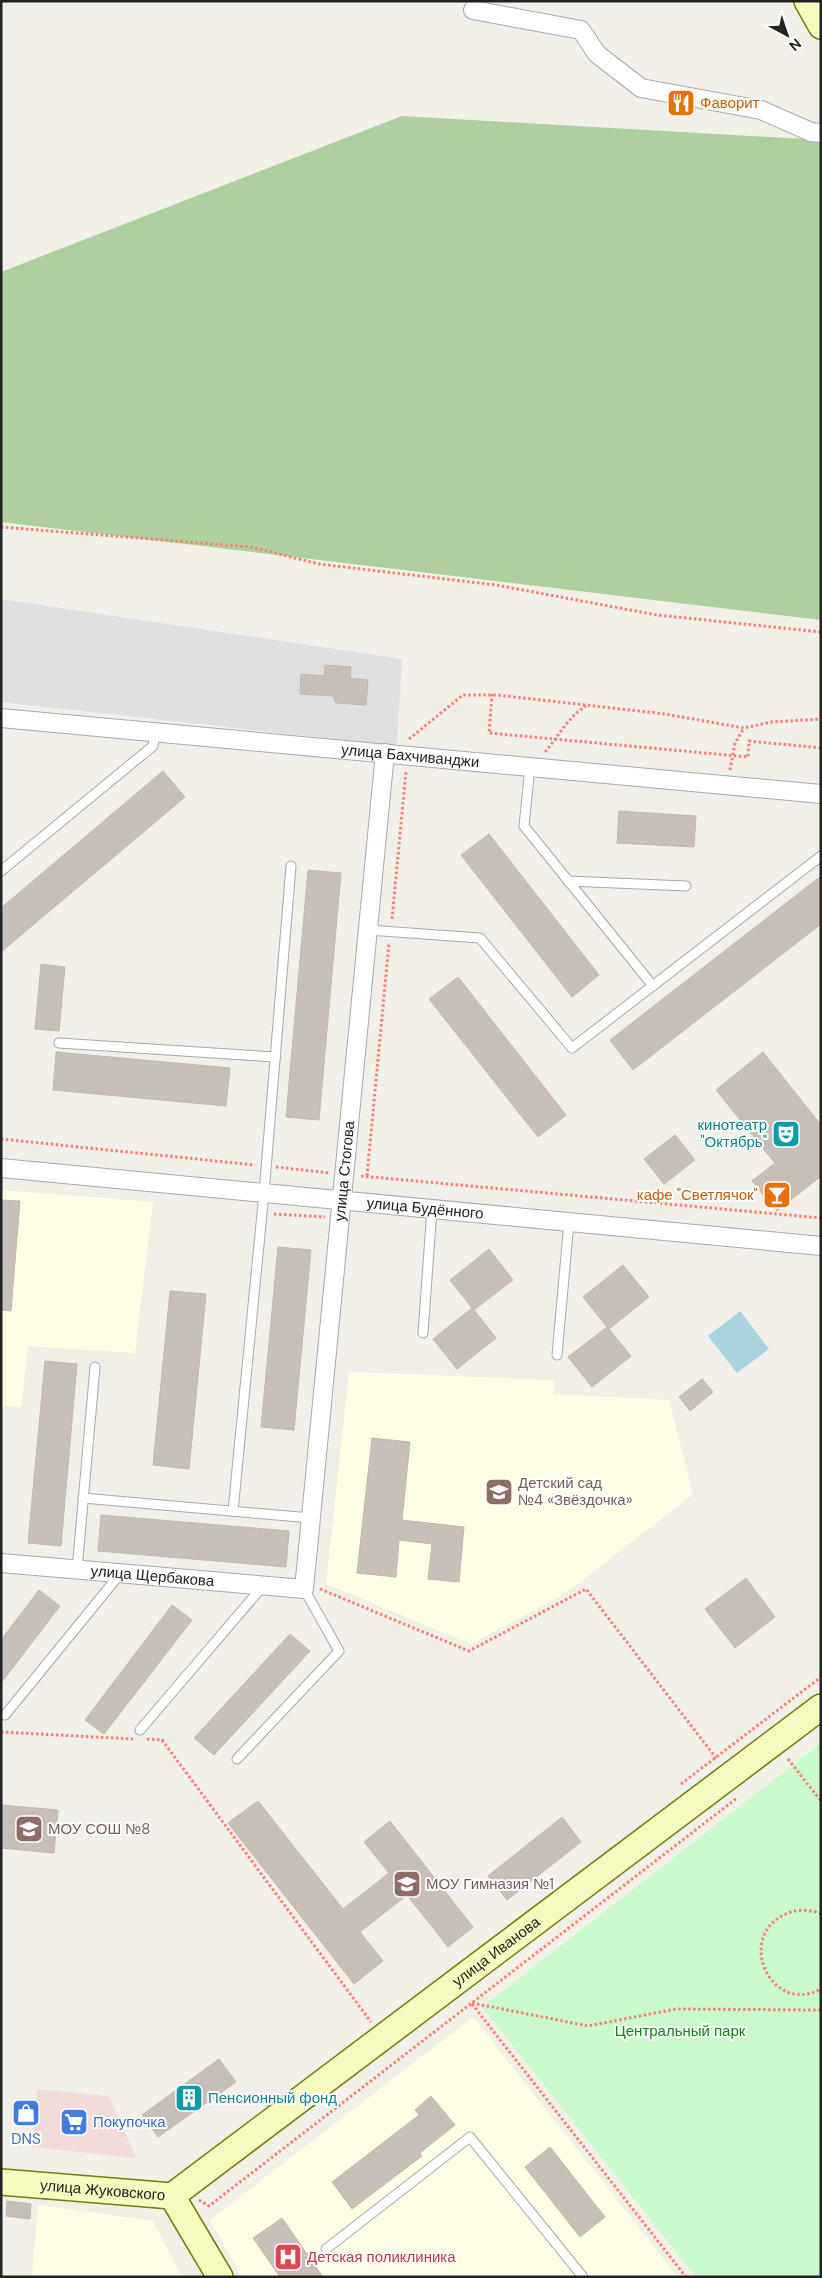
<svg xmlns="http://www.w3.org/2000/svg" width="822" height="2278" font-family="'DM Sans',sans-serif">
  <rect width="100%" height="100%" fill="#f2efe9"/>
  <path fill="#e0dfdf" d="M1 599 402 659 397 746 1 702Z"/>
  <path fill="#f2dad9" d="M37 2089 109 2096 136 2158 32 2147Z"/>
  <g fill="#ffffe5">
    <path d="M1 1190 153 1202 135 1353 28 1346 21 1407 1 1406Z"/>
    <path d="M349 1372 555 1380 553 1394 669 1400 693 1494 566 1593 471 1644 326 1584Z"/>
    <path d="M473 2017 678 2277H242L210 2220Z"/>
    <path d="M38 2205 153 2221 182 2277H32Z"/>
  </g>
  <path fill="#add19e" d="M402 116 821 140V620L1 522V272Z"/>
  <path fill="#c8facc" d="M821 1743V2277H696L482 2007Z"/>
  <path fill="#aad3df" d="M740 1311 769 1349 737 1373 708 1336Z"/>
  <g fill="#c7bfb8" stroke="#c4b6ab">
    <path d="M325 665 351 667 350 678 368 680 366 705 336 703 333 696 300 694 301 674 324 676Z"/>
    <path d="M163 771 185 797 1 952V908Z"/>
    <path d="M619 811 696 816 694 847 617 843Z"/>
    <path d="M489 834 599 975 572 997 461 855Z"/>
    <path d="M308 870 341 873 319 1120 286 1117Z"/>
    <path d="M821 876V924L633 1070 610 1040Z"/>
    <path d="M41 964 65 967 59 1031 35 1029Z"/>
    <path d="M458 977 566 1115 538 1137 429 999Z"/>
    <path d="M56 1052 230 1068 226 1106 53 1090Z"/>
    <path d="M763 1052 821 1125V1176L777 1211 752 1181 775 1163 716 1090Z"/>
    <path d="M675 1135 695 1160 664 1184 644 1159Z"/>
    <path d="M1 1200 20 1201 11 1311 1 1310Z"/>
    <path d="M278 1247 311 1250 294 1430 261 1427Z"/>
    <path d="M489 1249 513 1280 474 1310 496 1338 457 1369 433 1339 472 1308 450 1280Z"/>
    <path d="M623 1265 649 1297 609 1329 631 1356 592 1387 568 1357 607 1327 583 1297Z"/>
    <path d="M170 1291 206 1294 189 1469 153 1465Z"/>
    <path d="M45 1361 77 1364 61 1546 28 1543Z"/>
    <path d="M702 1379 713 1392 690 1411 679 1397Z"/>
    <path d="M372 1438 410 1442 402 1520 464 1527 459 1582 428 1579 432 1544 399 1540 396 1577 357 1573Z"/>
    <path d="M101 1515 289 1531 286 1567 98 1551Z"/>
    <path d="M746 1578 775 1617 735 1648 705 1609Z"/>
    <path d="M39 1590 60 1606 1 1683V1640Z"/>
    <path d="M172 1605 192 1620 104 1734 85 1720Z"/>
    <path d="M290 1634 310 1651 214 1755 194 1738Z"/>
    <path d="M258 1801 343 1909 389 1873 364 1842 390 1821 473 1927 448 1947 407 1895 360 1932 383 1961 354 1984 228 1823Z"/>
    <path d="M1 1805 58 1810 54 1853 1 1848Z"/>
    <path d="M562 1817 581 1842 507 1900 488 1876Z"/>
    <path d="M219 2059 236 2082 158 2137 142 2115Z"/>
    <path d="M431 2096 455 2125 420 2153 422 2156 352 2209 332 2182 419 2115 415 2110Z"/>
    <path d="M550 2147 605 2217 580 2237 525 2167Z"/>
    <path d="M7 2201 31 2204 30 2219 6 2216Z"/>
    <path d="M282 2218 323 2277H280L253 2238Z"/>
  </g>
  <g fill="none" stroke-linecap="round" stroke-linejoin="round">
    <defs>
      <g id="lane">
        <path d="M530 767 524 826 653 986"/>
        <path d="M1 871 153 746 155 733"/>
        <path d="M568 881 686 886"/>
        <path d="M368 930 480 938 572 1048 821 856"/>
        <path d="M59 1043 275 1057"/>
        <path d="M423 1333 432 1209"/>
        <path d="M557 1355 569 1222"/>
        <path d="M83 1498 311 1518"/>
        <path d="M233 1511 264 1193 291 866"/>
        <path d="M77 1570 95 1367"/>
        <path d="M5 1715 120 1574"/>
        <path d="M140 1730 263 1586"/>
        <path d="M237 1759 339 1651 304 1589"/>
        <path d="M326 2249 470 2137 583 2277"/>
      </g>
      <g id="street">
        <path d="M473 10 581 30 597 54 641 88 761 110 811 132 821 133"/>
        <path id="s1" d="M1 718 821 794"/>
        <path id="s2" d="M1 1168 821 1246"/>
        <path id="s3" d="M1 1563 304 1589 385 753"/>
      </g>
      <g id="secondary">
        <path d="M807 1 821 26"/>
        <path id="s4" d="M1 2182 172 2196 220 2277"/>
        <path id="s5" d="M172 2196 821 1707"/>
      </g>
    </defs>
    <use href="#lane" stroke="#a9a9a9" stroke-width="11"/>
    <use href="#street" stroke="#a9a9a9" stroke-width="20"/>
    <use href="#secondary" stroke="#707d05" stroke-width="28"/>
    <g stroke="#fa8072" stroke-width="3" stroke-dasharray="2.5 2.5" stroke-linecap="butt">
      <path d="M1 527 251 547 319 564 496 585 657 615 821 632"/>
      <path d="M492 694 489 733 748 757 749 741 821 748"/>
      <path d="M409 739 463 695H497L665 714 744 728 771 722 821 719"/>
      <path d="M545 752C559 736 567 718 586 706"/>
      <path d="M730 770 735 743 744 728"/>
      <path d="M392 919 406 771"/>
      <path d="M1 1139 255 1165"/>
      <path d="M276 1167 330 1173"/>
      <path d="M361 1176 821 1218"/>
      <path d="M367 1176 389 943"/>
      <path d="M274 1214 325 1217"/>
      <path d="M320 1589 469 1651 586 1589 716 1758"/>
      <path d="M1 1732 133 1739"/>
      <path d="M147 1739 162 1740 371 2022"/>
      <path d="M788 1759 821 1801"/>
      <path d="M681 1784 821 1677"/>
      <path d="M821 1914C813 1910 799 1909 791 1912 732 1932 770 2017 821 1989"/>
      <path d="M472 2003 588 2026 676 2009 821 2010"/>
      <path d="M472 2004 686 2277"/>
      <path d="M199 2200 209 2206 737 1798"/>
    </g>
    <use href="#lane" stroke="#fff" stroke-width="9"/>
    <use href="#street" stroke="#fff" stroke-width="18"/>
    <use href="#secondary" stroke="#f7fabf" stroke-width="25"/>
  </g>
  <defs>
    <symbol id="restaurant-square" viewBox="-11 -11 22 22"><rect x="-9" y="-9" width="18" height="18" rx="4" fill="#e8710a" stroke="#fff"/><path d="M-5-6h1v4h1v-4h1v4h1v-4h1v5L-1.5 .5V6h-2V.5L-5-1ZM5-6V6H3V1.5H1.5Q1.5-4 5-6Z" fill="#fff"/></symbol>
    <symbol id="theatre-square" viewBox="-11 -11 22 22"><rect x="-9" y="-9" width="18" height="18" rx="4" fill="#0f9aa8" stroke="#fff"/><path d="M-5-5.5Q0-4 5-5.5V0Q5 5 0 6Q-5 5-5 0ZM-3.3-2.5H-1v1.5H-3.3ZM1-2.5H3.3v1.5H1ZM-2.8 1Q0 5.5 2.8 1Z" fill="#fff"/></symbol>
    <symbol id="bar-square" viewBox="-11 -11 22 22"><rect x="-9" y="-9" width="18" height="18" rx="4" fill="#e8710a" stroke="#fff"/><path d="M-6-5H6L.8 .8V4.5H3.5V6h-7V4.5H-.8V.8Z" fill="#fff"/></symbol>
    <symbol id="school-square" viewBox="-11 -11 22 22"><rect x="-9" y="-9" width="18" height="18" rx="4" fill="#8d6e63" stroke="#fff"/><path d="M0-5L7-2L0 1L-7-2ZM-4 1L0 2.5L4 1V4Q0 6-4 4Z" fill="#fff"/></symbol>
    <symbol id="building-square" viewBox="-11 -11 22 22"><rect x="-9" y="-9" width="18" height="18" rx="4" fill="#0f9aa8" stroke="#fff"/><path d="M-4-6H4V6H1V3H-1V6H-4ZM-2.5-4.3h1.7v1.8h-1.7ZM.8-4.3h1.7v1.8H.8ZM-2.5-1h1.7V.8h-1.7ZM.8-1h1.7V.8H.8Z" fill="#fff"/></symbol>
    <symbol id="shop-square" viewBox="-11 -11 22 22"><rect x="-9" y="-9" width="18" height="18" rx="4" fill="#3f7fe0" stroke="#fff"/><path d="M-5-2.5h2.3a2.7 3.5 0 0 1 5.4 0H5L5.5 6h-11ZM-1.5-2.5h3a1.5 2.3 0 0 0-3 0Z" fill="#fff"/></symbol>
    <symbol id="supermarket-square" viewBox="-11 -11 22 22"><rect x="-9" y="-9" width="18" height="18" rx="4" fill="#3f7fe0" stroke="#fff"/><path d="M-6-5.5h2.5l.6 2H6L4.5 2H-2.5L-4.4-4H-6ZM-1.5 3.2a1.3 1.3 0 1 0 .1 0ZM3 3.2a1.3 1.3 0 1 0 .1 0Z" fill="#fff"/></symbol>
    <symbol id="hospital-square" viewBox="-11 -11 22 22"><rect x="-9" y="-9" width="18" height="18" rx="4" fill="#e0444e" stroke="#fff"/><path d="M-5-5h3v3.5h4V-5h3V5h-3V1.5h-4V5h-3Z" fill="#fff"/></symbol>
  </defs>
  <g fill-rule="evenodd">
    <use href="#restaurant-square" x="665" y="87" width="32" height="32"/>
    <use href="#theatre-square" x="770" y="1118" width="32" height="32"/>
    <use href="#bar-square" x="761" y="1179" width="32" height="32"/>
    <use href="#school-square" x="483" y="1476" width="32" height="32"/>
    <use href="#school-square" x="13" y="1813" width="32" height="32"/>
    <use href="#school-square" x="391" y="1868" width="32" height="32"/>
    <use href="#building-square" x="173" y="2082" width="32" height="32"/>
    <use href="#shop-square" x="10" y="2097" width="32" height="32"/>
    <use href="#supermarket-square" x="58" y="2106" width="32" height="32"/>
    <use href="#hospital-square" x="272" y="2241" width="32" height="32"/>
  </g>
  <g text-anchor="middle" stroke-width="4" stroke-linejoin="round" paint-order="stroke">
    <g font-size="15" fill="#c56008" stroke="#fff" text-anchor="start">
      <text x="700" y="108">Фаворит</text>
      <text x="758" y="1200" text-anchor="end">кафе "Светлячок"</text>
    </g>
    <g font-size="15" fill="#222" stroke="#fff">
      <text dy="5" stroke="none"><textPath href="#s1" startOffset="411">улица Бахчиванджи</textPath></text>
      <text dy="5" stroke="none"><textPath href="#s3" startOffset="724">улица Стогова</textPath></text>
      <text dy="5" stroke="none"><textPath href="#s2" startOffset="426">улица Будённого</textPath></text>
      <text dy="5" stroke="none"><textPath href="#s3" startOffset="152">улица Щербакова</textPath></text>
      <text dy="5" stroke="none"><textPath href="#s5" startOffset="406">улица Иванова</textPath></text>
      <text dy="5" stroke="none"><textPath href="#s4" startOffset="102">улица Жуковского</textPath></text>
    </g>
    <g font-size="15" fill="#0d838f" stroke="#fff" text-anchor="end">
      <text x="767" y="1130">кинотеатр<tspan x="767" dy="17">"Октябрь"</tspan></text>
      <text x="208" y="2103" text-anchor="start">Пенсионный фонд</text>
    </g>
    <g font-size="15" fill="#785e54" stroke="#fff" text-anchor="start">
      <text x="518" y="1488">Детский сад<tspan x="518" dy="17">№4 «Звёздочка»</tspan></text>
      <text x="48" y="1834">МОУ СОШ №8</text>
      <text x="426" y="1889">МОУ Гимназия №1</text>
    </g>
    <g font-size="15" fill="#0c8416" stroke="#fff">
      <text x="680" y="2036">Центральный парк</text>
    </g>
    <g font-size="15" fill="#366cbe" stroke="#fff" text-anchor="start">
      <text x="93" y="2127">Покупочка</text>
      <text x="26" y="2144" text-anchor="middle">DNS</text>
    </g>
    <g font-size="15" fill="#be3a42" stroke="#fff" text-anchor="start">
      <text x="307" y="2262">Детская поликлиника</text>
    </g>
  </g>
  <rect width="822" height="2278" fill="none" stroke="#222222" stroke-width="5"/>
  <g transform="translate(787 35) rotate(140)" stroke="#ffffff" stroke-width="4" paint-order="stroke">
  <path d="M0-4L9 19L0 12L-9 19Z" fill="#222222"/>
  <text y="-8" font-size="14" font-weight="bold" text-anchor="middle" fill="#222222">N</text>
  </g>
</svg>
